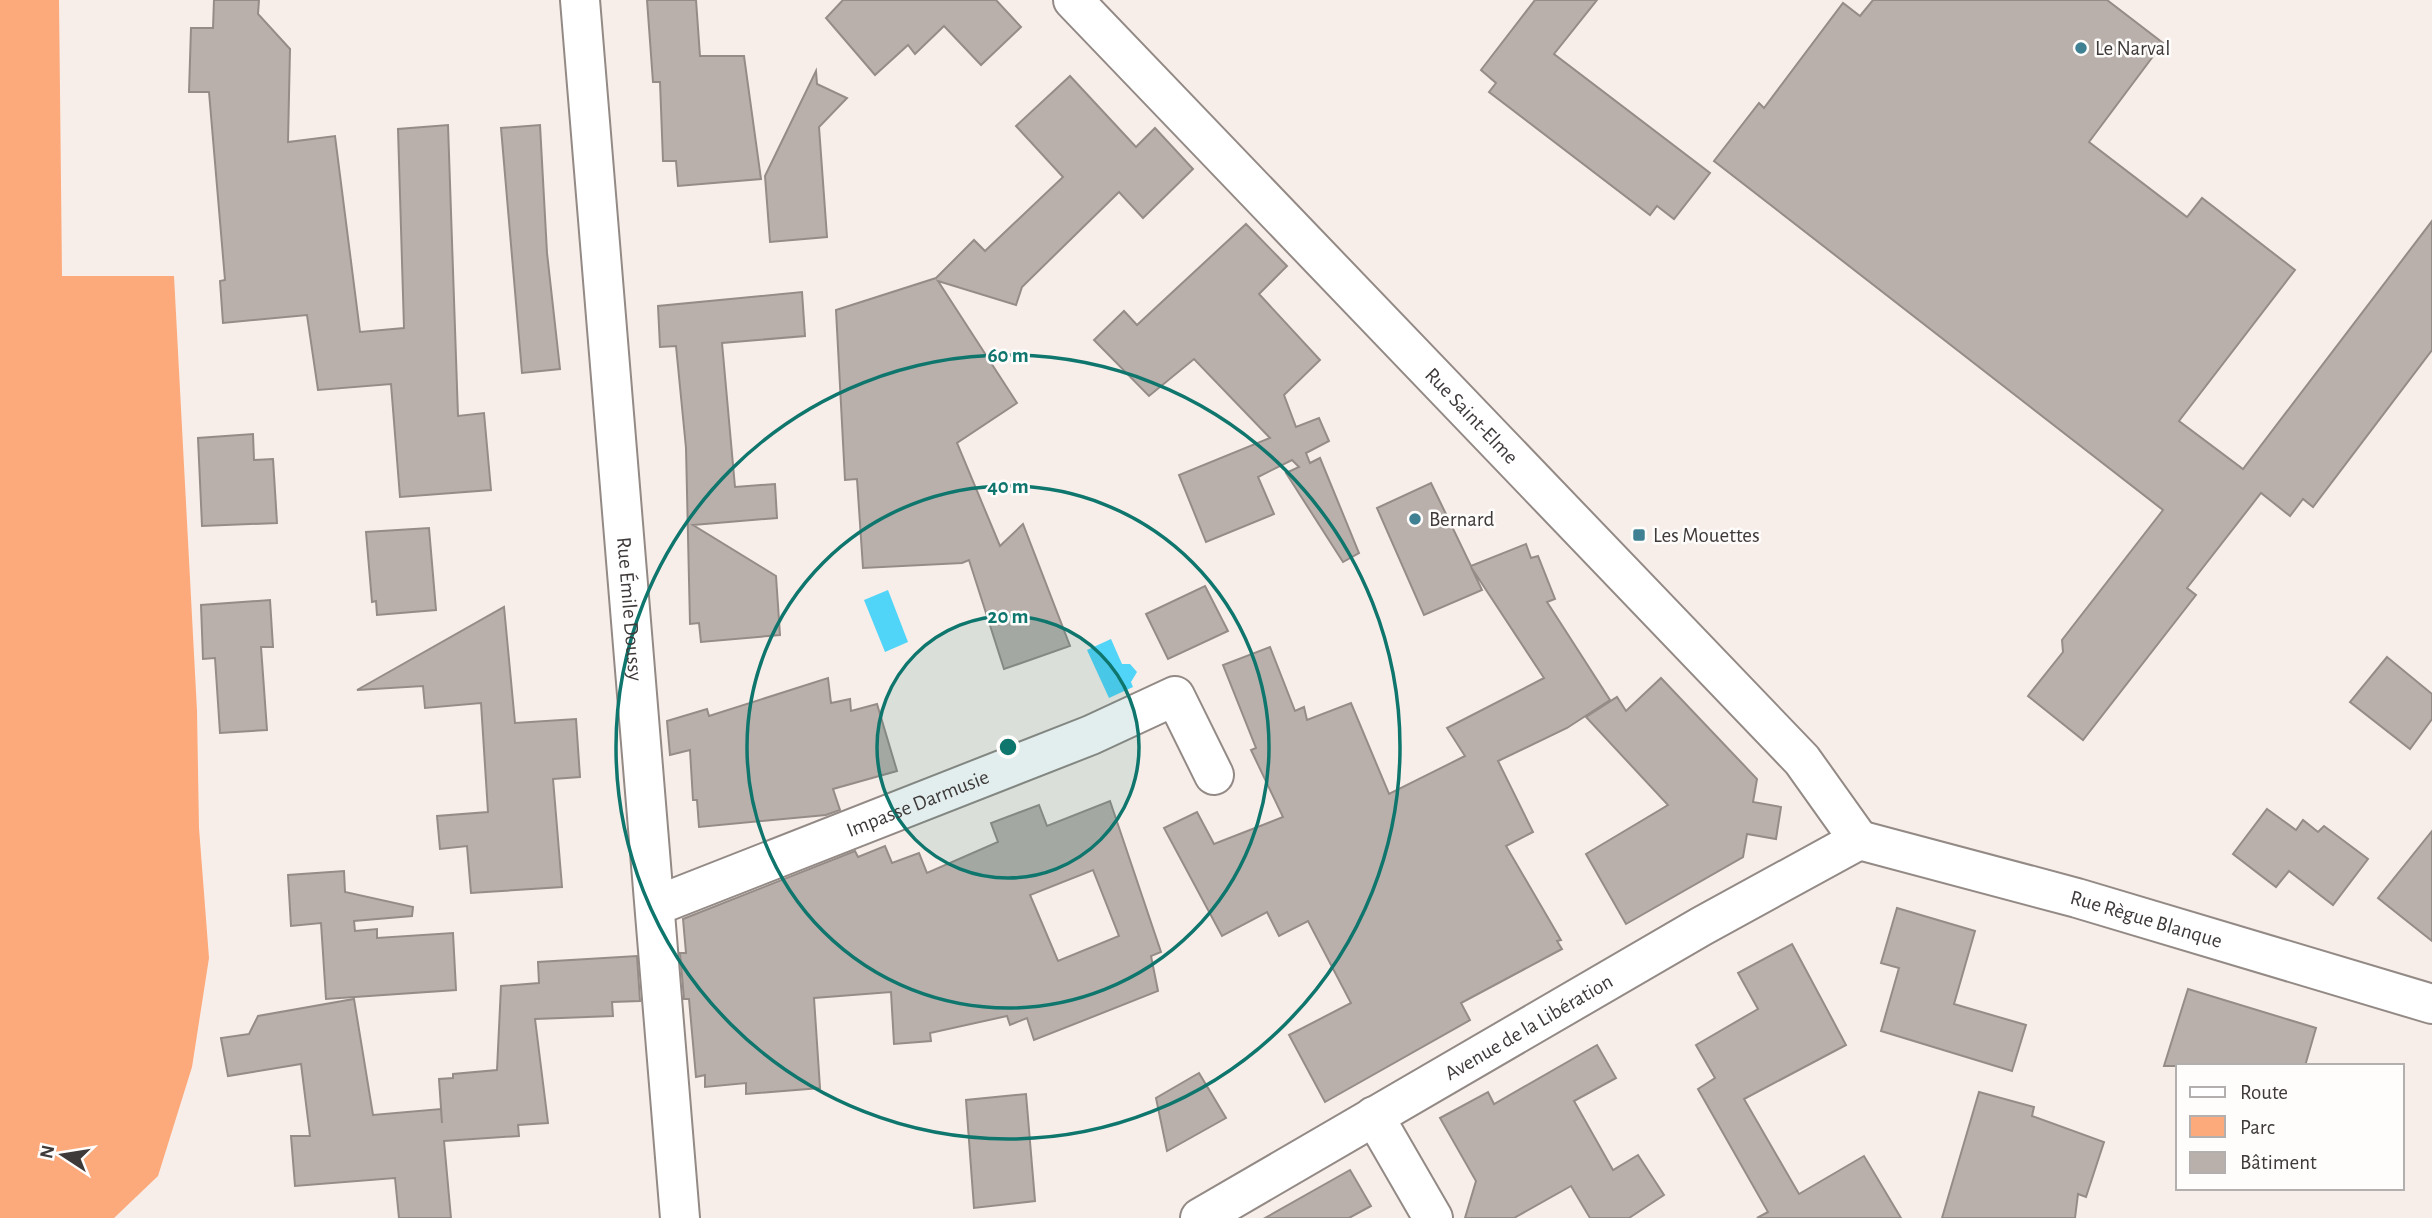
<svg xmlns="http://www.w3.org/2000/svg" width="2432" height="1218" font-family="'Alegreya Sans',sans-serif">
  <rect width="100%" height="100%" fill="#f7eee9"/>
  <path fill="#fca97b" d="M0 0H59L62 276H174L197 711 199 828 209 958 192 1067 158 1176 114 1218H0Z"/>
  <g fill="#50d4f8">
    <path d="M888 590 908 642 885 652 864 600Z"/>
    <path d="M1111 639 1122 664H1130L1137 672 1131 682 1133 687 1109 698 1087 650Z"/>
  </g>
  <g fill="#b9b0ab" stroke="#958c88" stroke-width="2" fill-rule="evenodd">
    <path d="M214 0H259L258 14 290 49 288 142 335 136 360 332 404 328 398 129 448 125 458 416 484 413 491 490 400 497 391 384 318 390 307 315 223 323 220 281 225 280 209 92H189L191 28H213Z"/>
    <path d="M647 0H696L700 56H744L761 179 678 186 676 161H663L660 82H653Z"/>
    <path d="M843 0H996L1021 27 981 65 944 26 915 54 908 45 875 75 826 18Z"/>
    <path d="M1535 0H1597L1554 54 1710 173 1674 219 1657 206 1650 215 1489 92 1496 83 1481 70Z"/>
    <path d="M1873 0H2107L2163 43 2089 142 2187 217 2202 198 2295 270 2179 421 2243 469 2432 221V350L2313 507 2303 499 2290 516 2261 493 2187 588 2196 595 2083 740 2028 696 2063 652 2062 640 2163 510 1714 161 1759 103 1764 108 1843 3 1860 16Z"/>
    <path d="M816 71 817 84 847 98 819 127 827 237 770 242 765 176Z"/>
    <path d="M1070 76 1136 147 1155 128 1193 169 1143 218 1119 192 1022 287 1016 305 938 281 1017 403 957 443 1000 546 1023 524 1070 646 1004 669 969 560 962 563 863 568 857 479 845 480 836 310 936 278 974 240 985 251 1063 177 1016 126Z"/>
    <path d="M540 125 547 253 560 369 522 373 501 128Z"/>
    <path d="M1246 224 1287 266 1259 294 1320 360 1284 395 1296 427 1319 418 1329 441 1306 453 1310 463 1320 458 1359 553 1343 562 1286 473 1299 467 1292 460 1258 477 1274 514 1206 542 1179 475 1270 438 1194 359 1149 396 1094 340 1124 311 1137 325Z"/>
    <path d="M802 292 805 336 722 343 735 487 775 484 777 518 693 525 776 576 780 635 701 642 699 623 690 624 686 448 676 346 660 347 658 306Z"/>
    <path d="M253 434 254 460 273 459 277 523 202 526 198 438Z"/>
    <path d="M1431 483 1471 566 1526 544 1531 558 1538 556 1555 599 1547 602 1610 700 1567 728 1498 761 1533 832 1506 846 1561 940 1557 941 1562 949 1461 1003 1470 1020 1325 1102 1289 1035 1351 1003 1308 921 1279 936 1267 912 1222 936 1164 828 1197 812 1214 844 1283 817 1251 750 1256 748 1223 665 1270 647 1295 711 1304 707 1307 720 1351 703 1389 794 1465 756 1447 728 1544 678 1471 567 1482 590 1424 615 1377 508Z"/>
    <path d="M429 528 436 610 377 615 376 601 372 602 366 532Z"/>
    <path d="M1205 586 1228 631 1168 659 1146 614Z"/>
    <path d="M270 600 273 647H261L267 730 220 733 215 658 203 659 201 605Z"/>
    <path d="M504 607 515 723 576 719 580 777 553 779 562 887 471 893 467 846 440 849 437 816 488 812 481 703 425 708 423 686 357 690Z"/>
    <path d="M2387 657 2432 694V719L2410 749 2350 702Z"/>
    <path d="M828 678 831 703 850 699 851 711 877 704 897 771 833 789 840 810 826 815 699 827 697 800H693L690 750 670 755 667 721 707 709 709 716Z"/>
    <path d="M1661 678 1757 779 1753 802 1781 807 1776 839 1747 834 1743 857 1626 924 1586 854 1668 805 1586 717 1617 697 1626 711Z"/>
    <path d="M1110 801 1161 952 1151 956 1158 991 1034 1040 1027 1018 1010 1025 1007 1016 930 1033 931 1041 894 1044 891 992 814 998 820 1088 746 1094V1083L705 1087V1075L696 1077 689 999H684L680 953H686L683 919 855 851 858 857 885 846 892 863 919 853 927 873 998 842 991 823 1039 805 1047 826ZM1093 870 1119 936 1058 961 1030 895Z"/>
    <path d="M2267 809 2296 830 2303 820 2318 832 2324 826 2368 859 2333 905 2289 871 2276 887 2233 854Z"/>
    <path d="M2432 831V941L2378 898Z"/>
    <path d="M344 871 345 892 413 907 412 916 354 921 355 931 377 929V938L453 933 456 990 326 999 321 923 291 926 288 875Z"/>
    <path d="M1897 908 1975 931 1954 1004 2026 1025 2012 1071 1881 1031 1899 968 1881 963Z"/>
    <path d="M1792 944 1846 1045 1744 1099 1799 1194 1864 1156 1901 1218H1757L1768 1212 1698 1089 1715 1078 1696 1045 1758 1009 1738 973Z"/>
    <path d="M637 956 640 1001 612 1002 613 1016 535 1019 548 1123 518 1125 519 1136 444 1141 451 1218H399L395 1178 295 1186 291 1136H310L301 1064 228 1076 221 1038 249 1034 258 1016 354 999 373 1115 441 1109 442 1123 439 1079 453 1078V1074L497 1070 501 986 539 983 538 962Z"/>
    <path d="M2188 989 2316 1028 2305 1066H2164Z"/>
    <path d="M1597 1045 1616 1078 1574 1101 1613 1170 1638 1155 1664 1195 1629 1218H1590L1571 1186 1514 1218H1465L1476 1181 1440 1118 1488 1092 1494 1104Z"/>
    <path d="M1199 1073 1226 1118 1167 1151 1156 1098Z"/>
    <path d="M1979 1092 2034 1107 2032 1116 2104 1142 2086 1197 2078 1194 2075 1218H1942Z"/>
    <path d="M1026 1094 1035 1201 974 1208 966 1100Z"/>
    <path d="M1350 1170 1371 1206 1349 1218H1265Z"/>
  </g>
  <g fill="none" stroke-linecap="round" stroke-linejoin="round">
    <defs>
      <g id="minor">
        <path id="s1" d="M580 0 680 1218"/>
        <path id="s2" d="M1073 0 1802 760 1859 840"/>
        <path id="s3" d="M1859 840 2077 898 2432 1004"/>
        <path id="s4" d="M655 906 1091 735 1175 696 1214 775"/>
        <path d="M1374 1116 1433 1218"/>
        <path id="s5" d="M1200 1218 1702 926 1859 840"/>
      </g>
    </defs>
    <use href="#minor" stroke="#938a86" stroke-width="42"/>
    <use href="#minor" stroke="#fff" stroke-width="38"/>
  </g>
  <circle cx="1008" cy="747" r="131" fill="#0f766e" fill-opacity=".12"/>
  <g fill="none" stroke="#0f766e" stroke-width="3.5">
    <circle cx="1008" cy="747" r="131"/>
    <circle cx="1008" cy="747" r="261"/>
    <circle cx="1008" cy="747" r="392"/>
  </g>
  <g fill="#3f8093" stroke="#fffdfc" stroke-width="2.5">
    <circle cx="2081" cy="48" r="7"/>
    <circle cx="1415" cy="519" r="7"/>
    <rect x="1632" y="528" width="14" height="14" rx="3.5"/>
  </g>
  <g text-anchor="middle" stroke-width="5" stroke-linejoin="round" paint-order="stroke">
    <g font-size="21" fill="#3e3a39" stroke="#fffdfc" text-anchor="start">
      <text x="2095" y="55">Le Narval</text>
      <text x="1429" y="526">Bernard</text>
      <text x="1653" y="542">Les Mouettes</text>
    </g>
    <g font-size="21" fill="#3e3a39" stroke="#fffdfc">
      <text dy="7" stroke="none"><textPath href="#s2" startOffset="576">Rue Saint-Elme</textPath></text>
      <text dy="7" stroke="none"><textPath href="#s1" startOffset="611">Rue Émile Doussy</textPath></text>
      <text dy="7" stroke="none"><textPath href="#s4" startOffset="282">Impasse Darmusie</textPath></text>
      <text dy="7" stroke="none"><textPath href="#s3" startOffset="298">Rue Règue Blanque</textPath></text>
      <text dy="7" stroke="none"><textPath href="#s5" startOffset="380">Avenue de la Libération</textPath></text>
    </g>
  </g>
  <circle cx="1008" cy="747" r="10" fill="#0f766e" stroke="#fffdfc" stroke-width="3.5"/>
  <g font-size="21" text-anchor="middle" font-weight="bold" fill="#0f766e" stroke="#fffdfc" stroke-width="5" stroke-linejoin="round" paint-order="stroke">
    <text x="1008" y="362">60 m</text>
    <text x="1008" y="493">40 m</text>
    <text x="1008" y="623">20 m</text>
  </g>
  <rect x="2176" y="1064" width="228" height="126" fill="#fffdfc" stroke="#b2afae" stroke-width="2"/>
  <rect x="2190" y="1087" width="35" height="10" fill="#ffffff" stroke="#b2afae" stroke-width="2"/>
  <text x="2240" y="1099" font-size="21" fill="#3e3a39">Route</text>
  <rect x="2190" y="1116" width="35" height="21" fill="#fca97b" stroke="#b2afae" stroke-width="2"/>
  <text x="2240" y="1134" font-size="21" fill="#3e3a39">Parc</text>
  <rect x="2190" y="1152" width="35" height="21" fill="#b9b0ab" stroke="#b2afae" stroke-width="2"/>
  <text x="2240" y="1169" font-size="21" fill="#3e3a39">Bâtiment</text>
  <g transform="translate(63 1155) rotate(282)" stroke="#fffdfc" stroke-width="5" paint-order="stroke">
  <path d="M0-5L12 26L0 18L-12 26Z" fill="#3e3a39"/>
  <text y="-10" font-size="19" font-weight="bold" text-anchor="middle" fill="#3e3a39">N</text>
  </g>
</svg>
